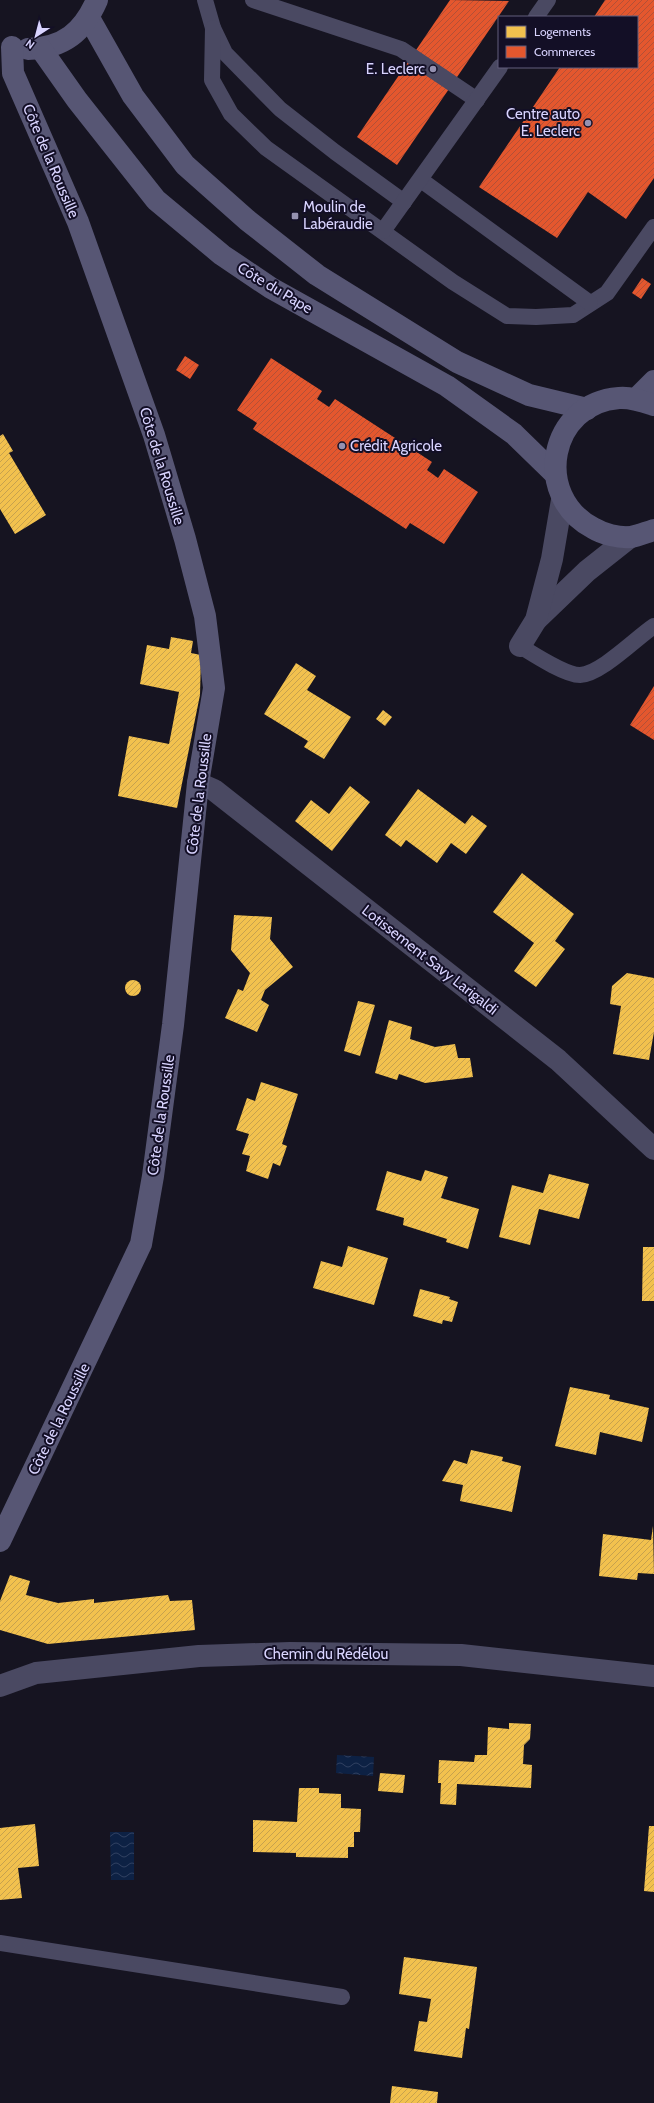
<svg xmlns="http://www.w3.org/2000/svg" width="654" height="2103" font-family="Cabin,sans-serif">
  <defs>
    <pattern id="water-waves" width="16" height="10" patternUnits="userSpaceOnUse"><rect width="16" height="10" fill="#0d2144"/><path d="M0 5q4-4 8 0t8 0" fill="none" stroke="#304060"/></pattern>
    <pattern id="homes-hatch" width="6" height="6" patternUnits="userSpaceOnUse"><rect width="6" height="6" fill="#f2c14e"/><path d="M-1 1l2-2M0 6l6-6M5 7l2-2" fill="none" stroke="#c6a14e"/></pattern>
    <pattern id="shops-hatch" width="6" height="6" patternUnits="userSpaceOnUse"><rect width="6" height="6" fill="#e4572e"/><path d="M-1 1l2-2M0 6l6-6M5 7l2-2" fill="none" stroke="#b35037"/></pattern>
  </defs>
  <rect width="100%" height="100%" fill="#161421"/>
  <g fill="url(#water-waves)">
    <path d="M337 1755 374 1757 373 1776 336 1773Z"/>
    <path d="M110 1832H134V1880H111Z"/>
  </g>
  <g fill="url(#homes-hatch)">
    <path d="M3 434 13 451 9 453 46 515 15 534 0 509V436Z"/>
    <path d="M171 637 193 641 191 653 201 655 200 695 177 808 118 796 129 736 169 744 179 692 140 684 147 645 169 649Z"/>
    <path d="M296 663 316 676 307 690 351 717 324 759 304 747 308 741 264 714Z"/>
    <path d="M383 710 392 717 385 726 376 719Z"/>
    <path d="M350 786 370 802 332 851 295 821 311 800 329 814Z"/>
    <path d="M418 789 465 824 472 815 487 826 466 854 451 843 437 863 406 840 401 847 385 835Z"/>
    <path d="M522 873 574 914 555 941 565 949 536 987 514 971 534 943 493 912Z"/>
    <path d="M234 915 272 917 270 939 293 967 265 990 261 1000 269 1005 257 1032 225 1018 238 989 243 991 250 973 231 950Z"/>
    <path d="M627 973 654 978V1032L649 1060 613 1054 621 1006 610 1004 612 986Z"/>
    <circle cx="133" cy="988" r="8"/>
    <path d="M358 1001 375 1005 360 1056 344 1051Z"/>
    <path d="M389 1020 412 1027 410 1039 435 1047 455 1044 458 1058H470L473 1077 425 1083 399 1074 397 1080 375 1073Z"/>
    <path d="M261 1082 298 1094 282 1144 287 1146 280 1166 273 1163 268 1179 246 1171 250 1156 242 1154 249 1134 236 1130 247 1098 255 1101Z"/>
    <path d="M425 1170 448 1177 441 1198 479 1209 468 1249 446 1242 447 1239 403 1225 404 1218 376 1210 387 1171 421 1181Z"/>
    <path d="M549 1174 589 1184 579 1219 539 1209 530 1245 499 1237 512 1185 543 1193Z"/>
    <path d="M348 1246 388 1258 374 1305 313 1288 321 1261 342 1267Z"/>
    <path d="M643 1247H654V1301H642Z"/>
    <path d="M420 1289 450 1297 449 1299 458 1302 452 1322 443 1320 442 1324 413 1316Z"/>
    <path d="M570 1387 610 1395 609 1399 649 1408 642 1442 600 1432 596 1455 555 1446Z"/>
    <path d="M471 1450 503 1457 502 1461 521 1466 512 1512 460 1501 463 1485 442 1481 454 1460 467 1464Z"/>
    <path d="M653 1526 654 1574 638 1573 637 1580 599 1576 603 1534 651 1540Z"/>
    <path d="M10 1575 30 1581 26 1595 58 1603 94 1599V1603L168 1595 170 1601 192 1600 195 1630 48 1644 0 1630V1601Z"/>
    <path d="M509 1723 531 1724 530 1739 524 1745 523 1764 532 1765 531 1788 457 1784 456 1805 440 1804 441 1783H438L439 1760 474 1762 475 1755H487L488 1727 509 1729Z"/>
    <path d="M380 1773 405 1775 403 1793 378 1791Z"/>
    <path d="M299 1788H319V1793L341 1794V1808L361 1809 360 1832H354V1847H348V1858L296 1857V1853L253 1852V1820L297 1822Z"/>
    <path d="M35 1824 39 1866 18 1868 22 1898 0 1900V1828Z"/>
    <path d="M649 1826H654V1892L644 1891Z"/>
    <path d="M404 1957 477 1967 469 2029 466 2028 462 2058 414 2051 419 2021 427 2022 431 1999 399 1994Z"/>
    <path d="M392 2086 438 2092 437 2103H390Z"/>
  </g>
  <g fill="url(#shops-hatch)">
    <path d="M450 0 509 1 397 165 357 137Z"/>
    <path d="M605 0H654V178L626 219 588 192 557 238 479 187 560 67H637V17H594Z"/>
    <path d="M642 278 651 284 641 299 632 293Z"/>
    <path d="M185 356 199 365 190 379 176 370Z"/>
    <path d="M271 358 322 391 317 399 329 407 335 399 432 462 427 470 438 478 444 469 478 492 444 544 410 523 406 529 253 429 257 423 237 410Z"/>
    <path d="M654 686V740L630 725Z"/>
  </g>
  <g fill="none" stroke-linecap="round" stroke-linejoin="round">
    <g stroke="#4a4962" stroke-width="16">
      <path d="M205 0 213 28 225 53 280 109 335 152 404 202"/>
      <path d="M253 0 401 49 477 100"/>
      <path d="M536 17 548 0"/>
      <path d="M213 28 212 80 231 114 266 148 453 282 507 316 536 317 573 315 607 293 654 227"/>
      <path d="M421 180 590 303"/>
      <path d="M383 231 500 67"/>
      <path d="M520 646C533 654 565 675 580 675 601 674 636 638 654 626"/>
      <path d="M0 1943 342 1997"/>
    </g>
    <g stroke="#4a4962" stroke-width="22">
      <path d="M537 619 587 571 630 537"/>
      <path d="M520 646 536 620 552 559 562 500"/>
      <path d="M198 783 214 790 558 1060 654 1149"/>
      <path d="M0 1686 36 1673 199 1656 290 1653 461 1655 654 1676"/>
    </g>
    <g stroke="#575674" stroke-width="22">
      <path d="M89 18 133 96 185 165 247 220 317 275 457 362 529 395 587 409"/>
      <path d="M28 49C64 48 83 32 97 0"/>
      <path d="M41 49 77 100 156 200 222 255 271 288 447 386 514 434 555 474"/>
      <path d="M636 399 654 381"/>
      <path d="M654 405C642 401 631 397 619 398 549 403 532 496 593 528 603 534 618 538 631 537 638 536 647 532 654 530"/>
      <path d="M0 1541 141 1244 153 1176 173 1025 198 783 214 688 205 616 185 539 154 435 78 222 13 73 12 47"/>
    </g>
  </g>
  <g fill="#9591b1" stroke="#130f26" stroke-width="1.5">
    <circle cx="433" cy="69" r="4"/>
    <circle cx="588" cy="123" r="4"/>
    <rect x="291" y="212" width="8" height="8" rx="2"/>
    <circle cx="342" cy="446" r="4"/>
  </g>
  <g text-anchor="middle" stroke-width="4" stroke-linejoin="round" paint-order="stroke">
    <g font-size="15" fill="#d9d4ff" stroke="#130f26" text-anchor="end">
      <text x="425" y="74">E. Leclerc</text>
      <text x="580" y="119">Centre auto<tspan x="580" dy="17">E. Leclerc</tspan></text>
      <text x="303" y="212" text-anchor="start">Moulin de<tspan x="303" dy="17">Labéraudie</tspan></text>
      <text x="350" y="451" text-anchor="start">Crédit Agricole</text>
    </g>
    <g font-size="15" fill="#d9d4ff" stroke="#130f26">
      <text transform="translate(51 161) rotate(67)" y="5">Côte de la Roussille</text>
      <text transform="translate(275 288) rotate(31)" y="5">Côte du Pape</text>
      <text transform="translate(162 466) rotate(73)" y="5">Côte de la Roussille</text>
      <text transform="translate(199 794) rotate(-83)" y="5">Côte de la Roussille</text>
      <text transform="translate(430 960) rotate(38)" y="5">Lotissement Savy Larigaldi</text>
      <text transform="translate(161 1115) rotate(-82)" y="5">Côte de la Roussille</text>
      <text transform="translate(59 1419) rotate(-64)" y="5">Côte de la Roussille</text>
      <text x="326" y="1659">Chemin du Rédélou</text>
    </g>
  </g>
  <rect x="498" y="16" width="140" height="52" fill="#130f26" stroke="#625e7d"/>
  <rect x="506" y="26" width="20" height="12" fill="#f2c14e" stroke="#625e7d"/>
  <text x="534" y="36" font-size="12" fill="#d9d4ff">Logements</text>
  <rect x="506" y="46" width="20" height="12" fill="#e4572e" stroke="#625e7d"/>
  <text x="534" y="56" font-size="12" fill="#d9d4ff">Commerces</text>
  <g transform="translate(36 36) rotate(216)" stroke="#130f26" stroke-width="3" paint-order="stroke">
  <path d="M0-3L7 15L0 10L-7 15Z" fill="#d9d4ff"/>
  <text y="-6" font-size="11" font-weight="bold" text-anchor="middle" fill="#d9d4ff">N</text>
  </g>
</svg>
